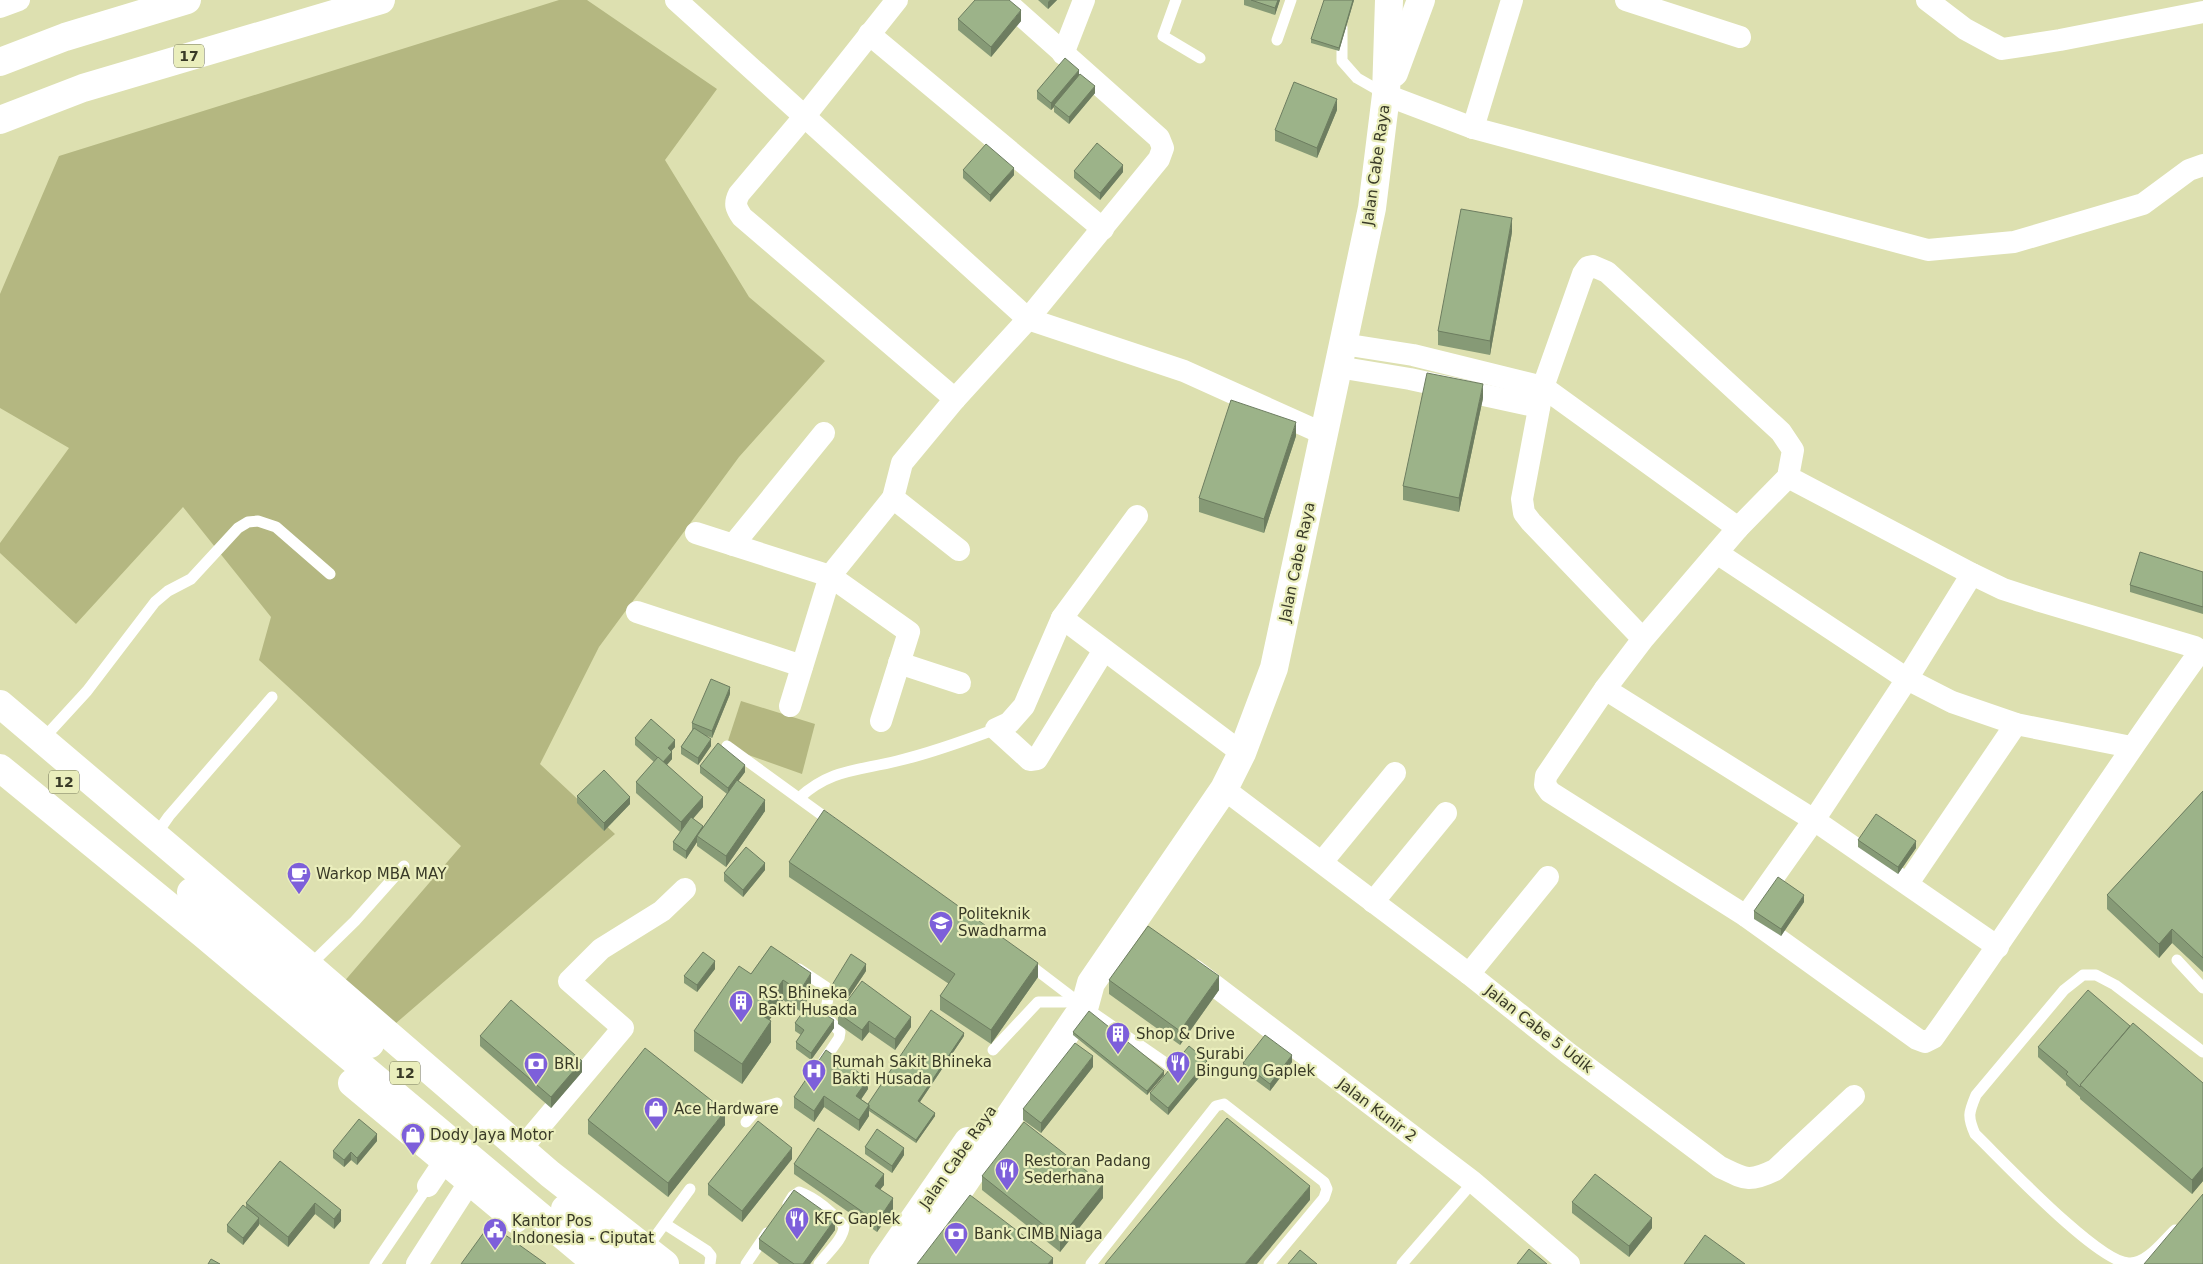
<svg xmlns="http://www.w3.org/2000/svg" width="2203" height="1264" font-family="'DejaVu Sans',sans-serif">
  <rect width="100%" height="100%" fill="#dde0b0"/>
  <g fill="#b4b781">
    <path d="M559 0H587L717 89 665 160 749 297 825 361 739 457 599 647 540 764 615 834 395 1024 342 984 461 846 259 660 271 617 183 507 76 624 0 553V543L69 448 0 408V294L59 156Z"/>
    <path d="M741 701 815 724 802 774 726 747Z"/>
  </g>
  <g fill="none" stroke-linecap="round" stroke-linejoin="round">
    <g stroke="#fff" stroke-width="11">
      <path d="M1176 0 1163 36 1200 58"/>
      <path d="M1342 27V61L1357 78 1385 94"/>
      <path d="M1277 40 1291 0"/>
      <path d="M43 739 87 691 155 602 168 591 191 579 238 528 248 522 258 521 276 527 330 574"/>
      <path d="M727 746 833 823"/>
      <path d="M799 798C831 769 857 771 897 761 931 753 964 741 996 729"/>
      <path d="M155 836 169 816 272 697"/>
      <path d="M2177 960 2203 988"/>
      <path d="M1026 962 1089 1010 1170 1066"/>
      <path d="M309 966 355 921 404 866"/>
      <path d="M799 969 826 987 829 992 825 1015 840 1032 839 1038 821 1065"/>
      <path d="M993 1050 1038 1002H1065"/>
      <path d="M746 1122 757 1109 777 1103"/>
      <path d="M788 1204 793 1196 799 1192C816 1198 833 1213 844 1226 844 1239 826 1254 819 1264"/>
      <path d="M665 1224 707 1251 711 1256 710 1264"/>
      <path d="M2175 1230C2163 1241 2147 1264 2129 1263 2098 1263 2001 1159 1975 1134 1967 1116 1969 1112 1976 1095L2064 990 2083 975H2096L2115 985 2203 1052"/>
      <path d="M646 1249 690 1189"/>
      <path d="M375 1264 428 1186"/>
      <path d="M746 1264 767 1233"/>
      <path d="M1091 1264 1216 1106 1224 1104 1324 1182 1327 1189 1324 1198 1269 1264"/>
      <path d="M1402 1264 1473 1182"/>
    </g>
    <g stroke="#fff" stroke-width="22">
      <path d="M676 0 1028 319 1184 371 1324 434"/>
      <path d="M897 0 804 117 739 194C734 204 736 208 742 217L955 399"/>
      <path d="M1626 0 1740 37"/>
      <path d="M1927 0 1965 29 2002 49 2060 40 2203 12"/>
      <path d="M0 7 19 0"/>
      <path d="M869 34 1103 229"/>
      <path d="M1063 54 1084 0"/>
      <path d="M1386 95 1473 128 1928 250 2014 242 2143 204 2189 170 2203 165"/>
      <path d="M1473 128 1512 0"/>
      <path d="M1343 344 1413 355 1543 387 1738 528"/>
      <path d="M1338 367 1410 379 1539 407"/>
      <path d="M696 533 830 576 909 632 881 721"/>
      <path d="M733 545 824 433"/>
      <path d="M959 550 893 498 902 463 955 399 1028 319 1159 159 1163 148 1159 138 1004 0"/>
      <path d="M1717 553 1907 679 1952 702 2016 724 2131 747"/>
      <path d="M1972 574 1907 679 1814 820 1998 947"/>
      <path d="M637 612 802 666"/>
      <path d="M1062 618 1242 753"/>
      <path d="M1643 639 1531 522 1524 513 1522 499 1543 387 1583 274 1588 267 1593 266 1607 272 1781 432 1793 450 1788 477 1738 528 1643 639 1605 689 1546 776 1545 785 1550 792 1746 916 1917 1039 1925 1042 1933 1038C2023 912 2106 782 2196 657L2197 652 2195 647 2040 601 2003 589 1972 574 1788 477"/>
      <path d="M1104 650 1037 759 1030 760 996 729 1009 723 1024 706 1062 618 1137 516"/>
      <path d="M899 663 960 683"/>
      <path d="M1605 689 1814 820 1746 916"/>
      <path d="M790 706 830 576 893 498"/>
      <path d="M1224 789 1469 974 1568 1053 1720 1167C1745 1179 1748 1183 1775 1170L1854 1096"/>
      <path d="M1322 862 1395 773"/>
      <path d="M1908 883 2016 724"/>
      <path d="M1373 902 1446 813"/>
      <path d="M1194 970 1473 1182 1569 1264"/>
      <path d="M1469 974 1548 877"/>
      <path d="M521 1149 623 1028 569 981 601 949 662 911 685 889"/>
      <path d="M428 1186 444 1162"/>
      <path d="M417 1264 469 1183"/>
    </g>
    <g stroke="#fff" stroke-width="28">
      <path d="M1394 73 1421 0"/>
      <path d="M883 1264 968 1141"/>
      <path d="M909 1264 1085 1005 1091 983 1224 789 1242 753 1274 668 1372 208 1386 95 1389 0"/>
    </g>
    <g stroke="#fff" stroke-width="28">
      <path d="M0 704 309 966 550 1174 665 1264"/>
      <path d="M0 768 203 934 597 1264"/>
      <path d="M191 892 370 1044"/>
      <path d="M352 1083 515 1219"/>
      <path d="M565 1209 631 1264"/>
    </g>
    <g stroke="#fff" stroke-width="28">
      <path d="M0 62 65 37 187 0"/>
      <path d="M0 120 83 88 381 0"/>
    </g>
  </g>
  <g fill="#869a76">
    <path d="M1038 0H1057L1048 9Z"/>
    <path d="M1244 0H1280L1275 15 1244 5Z"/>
    <path d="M1354 0 1339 51 1311 43V39Z"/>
    <path d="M958 19 1021 21 991 57 958 30Z"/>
    <path d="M1079 75 1095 93 1069 124 1054 112V107L1051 110 1037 99V91Z"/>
    <path d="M1337 110 1317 158 1275 141V130Z"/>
    <path d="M963 170 1014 175 990 202 963 178Z"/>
    <path d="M1074 171 1123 172 1100 200 1074 178Z"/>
    <path d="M1512 232 1490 355 1438 345V331Z"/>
    <path d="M1483 398 1459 512 1403 500V486Z"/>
    <path d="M1296 436 1264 533 1199 512V498Z"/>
    <path d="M2203 572V614L2130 592V585Z"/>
    <path d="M730 694 712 738 707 736 711 746 698 765 681 754V747L692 730V723Z"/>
    <path d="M635 738 675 747 671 751 672 759 667 765 703 807 693 819 703 827 727 794 700 773V766L745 772 738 781 765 811 726 867 697 846V842L686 859 673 850V842L680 832 636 793V782L654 762 635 745Z"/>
    <path d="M2203 791V972L2172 943 2159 958 2107 909V895Z"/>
    <path d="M577 796 630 804 604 831 577 803Z"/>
    <path d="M1858 840 1916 848 1898 874 1858 847Z"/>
    <path d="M789 862 1038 977 991 1044 940 1010V996L949 984 789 877Z"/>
    <path d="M765 870 743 897 724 881V873Z"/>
    <path d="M1804 902 1781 936 1754 919V911Z"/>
    <path d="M771 946 811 994 800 1011 783 1000 769 1020 771 1042 742 1084 694 1051V1031L751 974Z"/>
    <path d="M715 969 697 992 684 983V976Z"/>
    <path d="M866 971 846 1001 832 992V985Z"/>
    <path d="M1109 980 1219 990 1180 1045 1109 994Z"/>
    <path d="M838 1013 911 1027 895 1050 869 1032 862 1041 838 1024Z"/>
    <path d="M795 1023 834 1028 811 1060 796 1049V1042L801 1035 795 1031Z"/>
    <path d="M2130 1026 2203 1083V1181L2192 1194 2080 1099V1097L2066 1085V1082L2038 1057V1047Z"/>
    <path d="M1073 1032 1164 1075 1147 1095 1073 1035Z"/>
    <path d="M480 1036 582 1072 551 1108 480 1046Z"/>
    <path d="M964 1036 919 1103 935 1116 916 1143 869 1111V1116L859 1131 824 1107 814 1122 794 1108V1097L868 1089 861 1099 868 1104Z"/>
    <path d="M1292 1062 1270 1091 1243 1071V1063Z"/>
    <path d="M1093 1067 1041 1133 1023 1120V1109Z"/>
    <path d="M1207 1068 1168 1115 1150 1100V1093Z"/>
    <path d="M588 1120 725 1125 668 1197 588 1134Z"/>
    <path d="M377 1141 357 1165 351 1160 344 1167 333 1158V1151Z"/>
    <path d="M865 1147 904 1155 892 1173 865 1154Z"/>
    <path d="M792 1159 742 1222 708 1195V1184Z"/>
    <path d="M280 1161 341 1221 334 1229 315 1214 288 1247 259 1224V1225L243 1245 227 1232V1225L246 1208V1203Z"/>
    <path d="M794 1164 884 1185 880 1189 893 1209 877 1232 794 1174Z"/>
    <path d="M982 1176 1103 1198 1060 1252 982 1190Z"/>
    <path d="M1572 1202 1652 1228 1629 1257 1572 1213Z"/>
    <path d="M835 1230 810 1264H779L759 1249V1239Z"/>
  </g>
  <g fill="#6d7d60">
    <path d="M1050 0H1057L1048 9V2Z"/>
    <path d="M1278 0H1280L1275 15V8Z"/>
    <path d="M1353 0H1354L1339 51V48Z"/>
    <path d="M1021 10V21L991 57V47Z"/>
    <path d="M1079 70V77L1054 105V107L1051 110V103Z"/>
    <path d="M1095 86V93L1069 124V117Z"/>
    <path d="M1337 99V110L1317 158V148Z"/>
    <path d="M1123 165V172L1100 200V193Z"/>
    <path d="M1014 168V175L990 202V195Z"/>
    <path d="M1512 218V232L1490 355V341Z"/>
    <path d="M1483 384V398L1459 512V498Z"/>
    <path d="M1296 422V436L1264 533V519Z"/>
    <path d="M730 687V694L712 738V731Z"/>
    <path d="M711 739V746L698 765V758Z"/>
    <path d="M675 740V747L668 755V748Z"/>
    <path d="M672 752V759L663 769V762Z"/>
    <path d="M745 765V772L728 795V788Z"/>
    <path d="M630 797V804L604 831V823Z"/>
    <path d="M703 797V807L681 832V822Z"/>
    <path d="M765 800V811L726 867V856Z"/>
    <path d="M703 826V833L697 836V842L686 859V851Z"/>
    <path d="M1916 841V848L1898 874V867Z"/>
    <path d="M765 863V870L743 897V890Z"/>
    <path d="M1804 895V902L1781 936V929Z"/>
    <path d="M2172 929V943L2159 958V944Z"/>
    <path d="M715 961V969L697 992V985Z"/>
    <path d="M1038 963V977L991 1044V1030Z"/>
    <path d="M866 964V971L846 1001V994Z"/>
    <path d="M811 973V994L800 1011V991Z"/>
    <path d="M1219 976V990L1180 1045V1031Z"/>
    <path d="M783 980V1000L760 1034V1014Z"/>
    <path d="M911 1017V1027L895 1050V1039Z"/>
    <path d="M834 1020V1028L811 1060V1053Z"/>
    <path d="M771 1021V1042L742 1084V1064Z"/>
    <path d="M869 1021V1032L862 1041V1030Z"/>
    <path d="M964 1033V1036L918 1105V1101Z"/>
    <path d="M1292 1055V1062L1270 1091V1084Z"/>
    <path d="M1093 1056V1067L1041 1133V1123Z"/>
    <path d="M582 1061V1072L551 1108V1097Z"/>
    <path d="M1207 1061V1068L1168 1115V1108Z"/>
    <path d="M1164 1071V1075L1147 1095V1091Z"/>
    <path d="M868 1079V1089L856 1107V1096Z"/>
    <path d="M824 1096V1107L814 1122V1111Z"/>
    <path d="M869 1105V1116L859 1131V1120Z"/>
    <path d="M725 1111V1125L668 1197V1183Z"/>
    <path d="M935 1113V1116L916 1143V1140Z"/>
    <path d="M377 1134V1141L357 1165V1158Z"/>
    <path d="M792 1148V1159L742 1222V1211Z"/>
    <path d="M904 1148V1155L892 1173V1166Z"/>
    <path d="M351 1152V1160L344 1167V1160Z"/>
    <path d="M2203 1167V1181L2192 1194V1180Z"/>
    <path d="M884 1174V1185L875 1196V1186Z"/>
    <path d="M1103 1184V1198L1060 1252V1238Z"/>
    <path d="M1310 1186V1200L1257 1264H1245Z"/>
    <path d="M893 1198V1209L877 1232V1222Z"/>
    <path d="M315 1203V1214L288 1247V1237Z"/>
    <path d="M341 1210V1221L334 1229V1219Z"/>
    <path d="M259 1218V1225L243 1245V1238Z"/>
    <path d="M1652 1218V1228L1629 1257V1246Z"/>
    <path d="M835 1219V1230L810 1264H803Z"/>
    <path d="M1053 1258V1264H1048Z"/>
  </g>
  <g fill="#9cb389" stroke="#6d7d60">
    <path d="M975 0H1009L1021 10 991 47 958 19Z"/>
    <path d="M1251 0H1278L1275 8Z"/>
    <path d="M1324 0H1353L1339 48 1311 39Z"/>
    <path d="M1065 58 1079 70 1051 103 1037 91Z"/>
    <path d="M1080 74 1095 86 1069 117 1054 105Z"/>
    <path d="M1294 82 1337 99 1317 148 1275 130Z"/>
    <path d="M1097 143 1123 165 1100 193 1074 171Z"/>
    <path d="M986 144 1014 168 990 195 963 170Z"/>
    <path d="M1461 209 1512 218 1490 341 1438 331Z"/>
    <path d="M1427 373 1483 384 1459 498 1403 486Z"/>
    <path d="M1231 400 1296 422 1264 519 1199 498Z"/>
    <path d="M2140 552 2203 572V607L2130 585Z"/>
    <path d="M711 679 730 687 712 731 692 723Z"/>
    <path d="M651 719 675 740 668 748 672 752 663 762 635 738Z"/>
    <path d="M694 728 711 739 698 758 681 747Z"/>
    <path d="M718 743 745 765 728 788 700 766Z"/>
    <path d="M658 757 703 797 681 822 636 782Z"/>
    <path d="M604 770 630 797 604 823 577 796Z"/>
    <path d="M737 780 765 800 726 856 697 836Z"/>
    <path d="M2203 791V958L2172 929 2159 944 2107 895Z"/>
    <path d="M824 810 1038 963 991 1030 940 996 955 974 789 862Z"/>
    <path d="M1876 814 1916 841 1898 867 1858 840Z"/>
    <path d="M691 817 703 826 686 851 673 842Z"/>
    <path d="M746 847 765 863 743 890 724 873Z"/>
    <path d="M1778 877 1804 895 1781 929 1754 911Z"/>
    <path d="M1148 926 1219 976 1180 1031 1109 980Z"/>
    <path d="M771 946 811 973 800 991 783 980 760 1014 771 1021 742 1064 694 1031 739 966 751 974Z"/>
    <path d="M703 952 715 961 697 985 684 976Z"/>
    <path d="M851 954 866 964 846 994 832 985Z"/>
    <path d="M862 981 911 1017 895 1039 869 1021 862 1030 838 1013Z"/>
    <path d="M2088 990 2130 1026 2080 1085H2081L2080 1087 2066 1074 2068 1072 2038 1047Z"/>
    <path d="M511 1000 582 1061 551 1097 480 1036Z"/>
    <path d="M807 1006 816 1013 818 1010 834 1020 811 1053 796 1042 804 1030 795 1023Z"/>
    <path d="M931 1010 964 1033 918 1101 935 1113 916 1140 869 1108V1105L868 1104Z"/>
    <path d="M1089 1011 1164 1071 1147 1091 1073 1032Z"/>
    <path d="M2133 1023 2203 1083V1167L2192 1180 2080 1085Z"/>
    <path d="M1265 1035 1292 1055 1270 1084 1243 1063Z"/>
    <path d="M1075 1043 1093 1056 1041 1123 1023 1109Z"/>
    <path d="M1189 1046 1207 1061 1168 1108 1150 1093Z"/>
    <path d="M645 1048 725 1111 668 1183 588 1120Z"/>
    <path d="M826 1050 868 1079 856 1096 869 1105 859 1120 824 1096 814 1111 794 1097Z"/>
    <path d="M1227 1118 1310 1186 1245 1264H1105Z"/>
    <path d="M359 1119 377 1134 357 1158 351 1152 344 1160 333 1151Z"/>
    <path d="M758 1121 792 1148 742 1211 708 1184Z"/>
    <path d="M1024 1122 1103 1184 1060 1238 982 1176Z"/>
    <path d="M818 1128 884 1174 875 1186 893 1198 877 1222 794 1164Z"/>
    <path d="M877 1129 904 1148 892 1166 865 1147Z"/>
    <path d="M280 1161 341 1210 334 1219 315 1203 288 1237 246 1203Z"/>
    <path d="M1595 1174 1652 1218 1629 1246 1572 1202Z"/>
    <path d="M794 1190 835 1219 803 1264H794L759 1239Z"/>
    <path d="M2203 1194V1264H2144Z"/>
    <path d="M970 1195 1053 1258 1048 1264H917Z"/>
    <path d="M243 1205 259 1218 243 1238 227 1225Z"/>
    <path d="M490 1224 546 1264H461Z"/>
    <path d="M1705 1235 1745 1264H1684Z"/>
    <path d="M1529 1249 1547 1264H1517Z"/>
    <path d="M1300 1250 1317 1264H1288Z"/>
    <path d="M211 1259 220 1264H208Z"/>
  </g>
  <defs>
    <symbol id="cafe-pin" viewBox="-11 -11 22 30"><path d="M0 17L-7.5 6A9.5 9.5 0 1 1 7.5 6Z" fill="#7d5fda" stroke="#eaeebc"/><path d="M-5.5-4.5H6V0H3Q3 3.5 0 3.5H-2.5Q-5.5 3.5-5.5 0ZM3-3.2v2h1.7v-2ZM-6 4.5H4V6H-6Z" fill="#fff"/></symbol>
    <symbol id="university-pin" viewBox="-11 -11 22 30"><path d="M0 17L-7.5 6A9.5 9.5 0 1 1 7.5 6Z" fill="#7d5fda" stroke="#eaeebc"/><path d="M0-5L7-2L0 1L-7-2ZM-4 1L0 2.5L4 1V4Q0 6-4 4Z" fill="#fff"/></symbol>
    <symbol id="building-pin" viewBox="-11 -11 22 30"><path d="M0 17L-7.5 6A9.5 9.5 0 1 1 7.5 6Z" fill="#7d5fda" stroke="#eaeebc"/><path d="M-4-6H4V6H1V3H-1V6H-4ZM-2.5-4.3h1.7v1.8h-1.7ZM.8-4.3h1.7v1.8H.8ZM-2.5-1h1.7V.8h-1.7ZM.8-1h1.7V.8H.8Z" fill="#fff"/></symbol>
    <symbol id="restaurant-pin" viewBox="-11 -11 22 30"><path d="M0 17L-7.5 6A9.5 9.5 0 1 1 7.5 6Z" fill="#7d5fda" stroke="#eaeebc"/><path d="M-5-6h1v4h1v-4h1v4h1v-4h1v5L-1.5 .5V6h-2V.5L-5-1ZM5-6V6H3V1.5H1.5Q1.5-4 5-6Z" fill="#fff"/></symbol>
    <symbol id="bank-pin" viewBox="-11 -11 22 30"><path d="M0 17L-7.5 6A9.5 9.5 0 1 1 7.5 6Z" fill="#7d5fda" stroke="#eaeebc"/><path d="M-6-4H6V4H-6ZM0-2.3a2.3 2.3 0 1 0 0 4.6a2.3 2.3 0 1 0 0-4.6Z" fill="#fff"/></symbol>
    <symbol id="hospital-pin" viewBox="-11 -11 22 30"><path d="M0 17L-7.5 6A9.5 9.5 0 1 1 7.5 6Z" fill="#7d5fda" stroke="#eaeebc"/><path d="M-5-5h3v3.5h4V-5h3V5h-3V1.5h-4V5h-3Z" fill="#fff"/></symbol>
    <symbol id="shop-pin" viewBox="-11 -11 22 30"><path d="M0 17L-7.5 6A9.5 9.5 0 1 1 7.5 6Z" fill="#7d5fda" stroke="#eaeebc"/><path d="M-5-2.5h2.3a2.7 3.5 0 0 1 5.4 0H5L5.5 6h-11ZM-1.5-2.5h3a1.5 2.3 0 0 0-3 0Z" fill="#fff"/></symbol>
    <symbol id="civic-pin" viewBox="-11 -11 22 30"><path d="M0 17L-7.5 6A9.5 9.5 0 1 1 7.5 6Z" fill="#7d5fda" stroke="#eaeebc"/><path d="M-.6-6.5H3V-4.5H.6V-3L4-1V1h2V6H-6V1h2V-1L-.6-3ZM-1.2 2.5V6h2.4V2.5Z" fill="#fff"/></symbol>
  </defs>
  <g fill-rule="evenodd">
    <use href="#cafe-pin" x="285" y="860" width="28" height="38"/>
    <use href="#university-pin" x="927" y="909" width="28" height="38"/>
    <use href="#building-pin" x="727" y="988" width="28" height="38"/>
    <use href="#building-pin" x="1104" y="1020" width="28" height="38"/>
    <use href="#restaurant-pin" x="1164" y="1049" width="28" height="38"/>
    <use href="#bank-pin" x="522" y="1050" width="28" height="38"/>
    <use href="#hospital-pin" x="800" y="1057" width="28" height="38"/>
    <use href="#shop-pin" x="642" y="1095" width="28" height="38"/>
    <use href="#shop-pin" x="399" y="1121" width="28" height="38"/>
    <use href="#restaurant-pin" x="993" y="1156" width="28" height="38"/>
    <use href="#restaurant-pin" x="783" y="1205" width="28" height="38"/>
    <use href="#civic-pin" x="481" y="1216" width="28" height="38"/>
    <use href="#bank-pin" x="942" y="1220" width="28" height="38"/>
  </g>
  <g text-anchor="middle" stroke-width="4.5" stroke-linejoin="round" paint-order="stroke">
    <g fill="#eaeebc" stroke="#6e7054" stroke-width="1">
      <rect x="174" y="44.5" width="30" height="23" rx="4"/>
      <rect x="49" y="770.5" width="30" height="23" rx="4"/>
      <rect x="390" y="1061.5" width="30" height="23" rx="4"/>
    </g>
    <g font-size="14" font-weight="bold" fill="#393a27">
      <text x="189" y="61">17</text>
      <text x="64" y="787">12</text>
      <text x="405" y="1078">12</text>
    </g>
    <g font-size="15" fill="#393a27" stroke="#eaeebc">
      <text transform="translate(1376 165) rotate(-82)" y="5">Jalan Cabe Raya</text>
      <text transform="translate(1297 562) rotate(-78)" y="5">Jalan Cabe Raya</text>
      <text transform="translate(1539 1029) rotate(38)" y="5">Jalan Cabe 5 Udik</text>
      <text transform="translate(1377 1110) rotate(37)" y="5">Jalan Kunir 2</text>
      <text transform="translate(958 1157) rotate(-55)" y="5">Jalan Cabe Raya</text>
    </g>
    <g font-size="15" fill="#393a27" stroke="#eaeebc" text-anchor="start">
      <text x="316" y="879">Warkop MBA MAY</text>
      <text x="958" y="919">Politeknik<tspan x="958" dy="17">Swadharma</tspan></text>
      <text x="758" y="998">RS. Bhineka<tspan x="758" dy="17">Bakti Husada</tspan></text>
      <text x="1136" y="1039">Shop &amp; Drive</text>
      <text x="1196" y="1059">Surabi<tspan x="1196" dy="17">Bingung Gaplek</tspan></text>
      <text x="832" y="1067">Rumah Sakit Bhineka<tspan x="832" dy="17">Bakti Husada</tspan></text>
      <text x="554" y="1069">BRI</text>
      <text x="674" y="1114">Ace Hardware</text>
      <text x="430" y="1140">Dody Jaya Motor</text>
      <text x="1024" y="1166">Restoran Padang<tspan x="1024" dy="17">Sederhana</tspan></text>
      <text x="814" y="1224">KFC Gaplek</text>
      <text x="512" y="1226">Kantor Pos<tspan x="512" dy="17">Indonesia - Ciputat</tspan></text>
      <text x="974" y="1239">Bank CIMB Niaga</text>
    </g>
  </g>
</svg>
